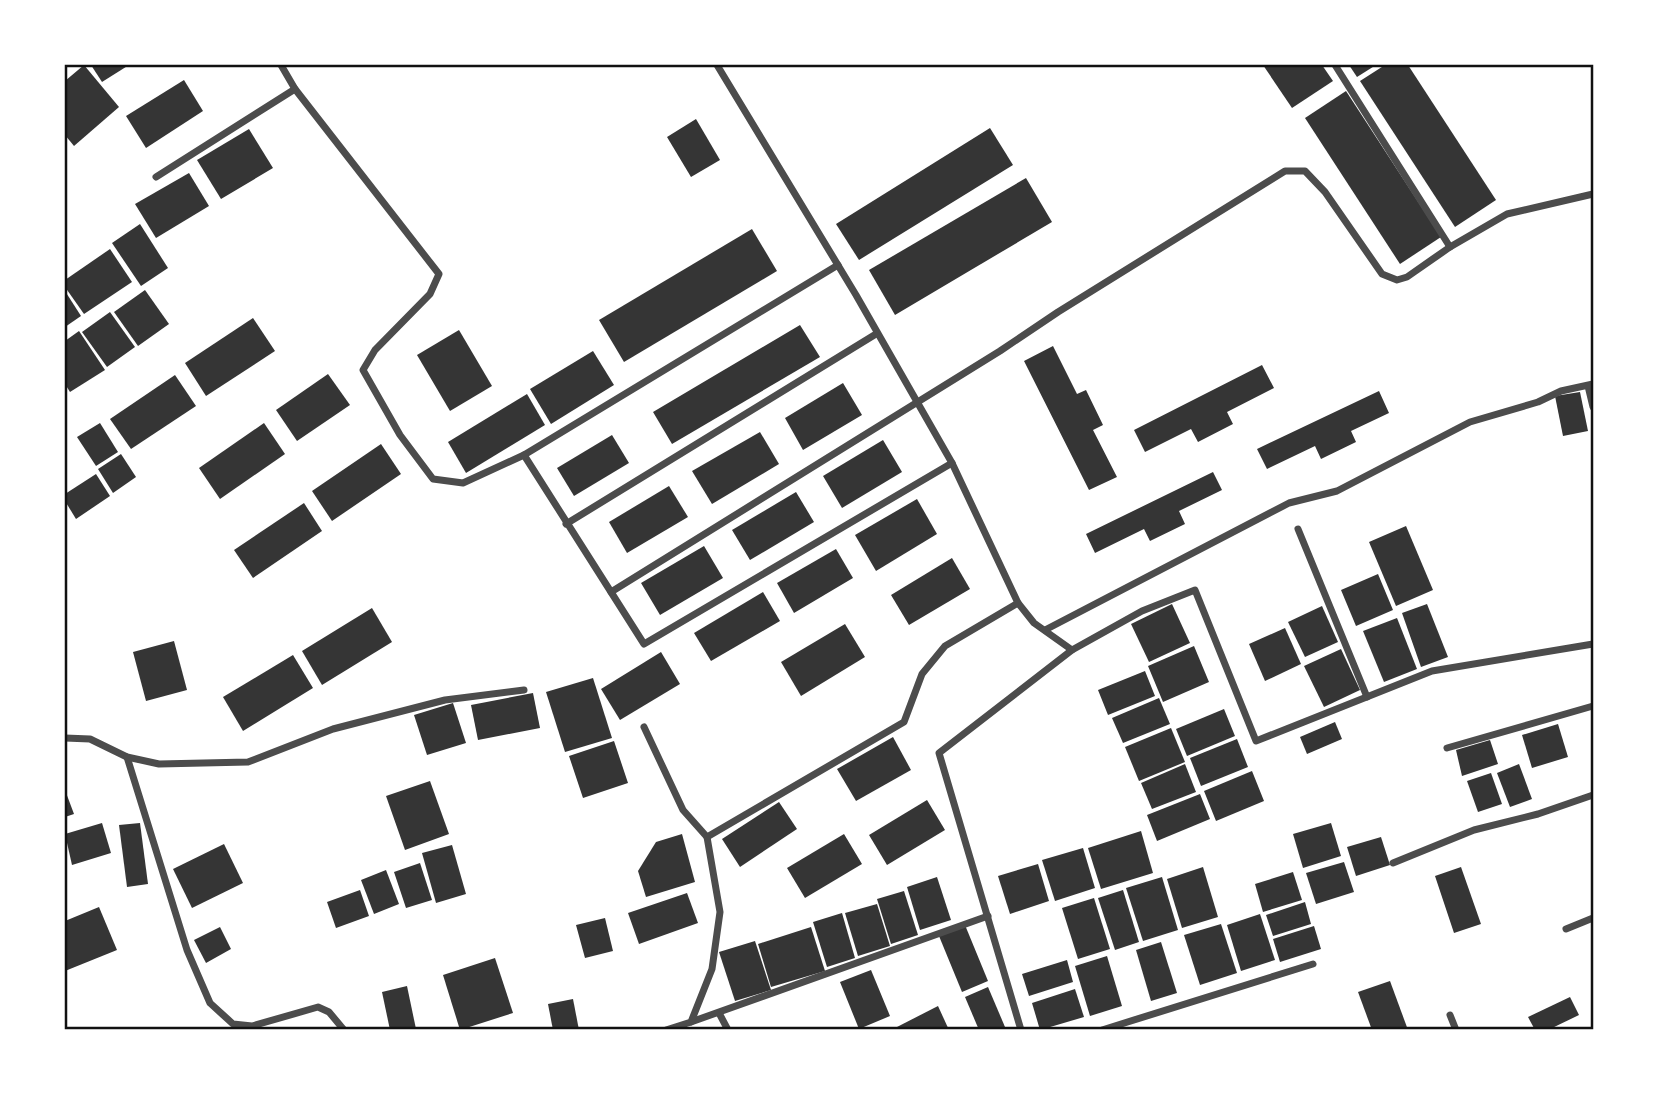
<svg xmlns="http://www.w3.org/2000/svg" width="1658" height="1095" font-family="Lora,serif">
  <rect width="100%" height="100%" fill="#fff"/>
  <g fill="#353535">
    <path d="M84 65 119 107 74 146 65 135V81Z"/>
    <path d="M91 65H129L102 82Z"/>
    <path d="M1263 65H1322L1333 81 1292 108Z"/>
    <path d="M1349 65H1376L1357 77Z"/>
    <path d="M1385 65H1408L1496 200 1455 227 1360 81Z"/>
    <path d="M184 80 203 111 146 148 126 116Z"/>
    <path d="M1346 91 1441 237 1400 264 1305 118Z"/>
    <path d="M696 119 720 160 691 177 667 137Z"/>
    <path d="M990 128 1013 165 859 260 836 224Z"/>
    <path d="M249 129 273 168 221 199 197 160Z"/>
    <path d="M189 173 209 206 156 238 135 204Z"/>
    <path d="M1026 178 1052 222 895 315 869 270Z"/>
    <path d="M140 224 168 268 141 286 112 243Z"/>
    <path d="M752 229 777 271 624 362 599 320Z"/>
    <path d="M110 249 132 282 84 314 65 287V280Z"/>
    <path d="M145 290 169 324 138 346 114 312Z"/>
    <path d="M65 291 81 316 65 327Z"/>
    <path d="M110 312 135 347 107 367 82 332Z"/>
    <path d="M253 318 275 351 206 396 185 363Z"/>
    <path d="M800 325 820 357 672 444 653 412Z"/>
    <path d="M459 330 492 386 450 411 417 355Z"/>
    <path d="M79 331 105 370 70 392 65 384V341Z"/>
    <path d="M1053 346 1077 394 1086 390 1103 425 1093 430 1117 477 1089 490 1024 361Z"/>
    <path d="M593 351 614 385 551 424 530 389Z"/>
    <path d="M1262 365 1274 388 1227 412 1233 424 1198 442 1191 429 1145 452 1134 430Z"/>
    <path d="M328 374 350 405 297 441 276 410Z"/>
    <path d="M175 375 196 406 131 449 110 419Z"/>
    <path d="M843 383 862 415 803 450 785 418Z"/>
    <path d="M1379 391 1389 413 1351 431 1356 442 1321 459 1315 446 1267 469 1257 449Z"/>
    <path d="M1580 392 1588 431 1563 436 1555 396Z"/>
    <path d="M527 394 545 425 466 473 448 442Z"/>
    <path d="M100 423 118 452 96 466 77 437Z"/>
    <path d="M264 423 285 454 220 499 199 468Z"/>
    <path d="M760 432 779 464 712 504 692 471Z"/>
    <path d="M612 435 629 463 574 496 557 468Z"/>
    <path d="M883 440 902 472 842 508 823 476Z"/>
    <path d="M381 444 401 474 332 521 312 491Z"/>
    <path d="M121 454 136 477 113 493 98 469Z"/>
    <path d="M1213 472 1222 490 1179 511 1185 524 1150 541 1144 529 1095 553 1086 534Z"/>
    <path d="M96 474 110 496 76 519 65 501V494Z"/>
    <path d="M669 486 688 517 627 553 609 522Z"/>
    <path d="M796 492 814 522 750 560 732 530Z"/>
    <path d="M917 499 937 534 876 571 855 535Z"/>
    <path d="M304 503 322 531 253 578 234 550Z"/>
    <path d="M1406 526 1433 590 1396 606 1369 542Z"/>
    <path d="M704 546 723 578 660 615 641 583Z"/>
    <path d="M836 549 853 578 794 613 777 583Z"/>
    <path d="M952 558 970 589 909 625 891 595Z"/>
    <path d="M1378 574 1393 610 1356 626 1341 590Z"/>
    <path d="M763 592 780 621 711 661 694 633Z"/>
    <path d="M1172 604 1190 643 1149 662 1131 624Z"/>
    <path d="M1427 604 1448 657 1421 667 1402 613Z"/>
    <path d="M1322 606 1338 642 1305 657 1288 622Z"/>
    <path d="M372 608 392 642 322 685 302 651Z"/>
    <path d="M1397 618 1417 669 1384 682 1363 631Z"/>
    <path d="M845 624 865 657 801 696 781 662Z"/>
    <path d="M1285 628 1301 664 1265 681 1249 644Z"/>
    <path d="M174 641 187 690 146 701 133 652Z"/>
    <path d="M1194 646 1209 682 1163 702 1148 666Z"/>
    <path d="M1341 649 1360 690 1324 707 1304 666Z"/>
    <path d="M661 652 680 684 620 720 601 689Z"/>
    <path d="M293 655 313 688 243 731 223 697Z"/>
    <path d="M1145 671 1155 696 1108 715 1098 690Z"/>
    <path d="M593 678 612 738 565 752 546 692Z"/>
    <path d="M533 693 540 728 478 740 471 705Z"/>
    <path d="M1159 698 1170 724 1123 743 1112 718Z"/>
    <path d="M453 703 466 743 427 755 414 715Z"/>
    <path d="M1224 709 1235 736 1187 756 1176 729Z"/>
    <path d="M1335 722 1342 739 1307 754 1300 737Z"/>
    <path d="M1558 724 1568 757 1532 768 1522 735Z"/>
    <path d="M1171 728 1185 762 1139 781 1125 747Z"/>
    <path d="M893 737 911 770 856 801 837 769Z"/>
    <path d="M1237 739 1248 767 1201 786 1190 758Z"/>
    <path d="M1490 740 1498 764 1462 776 1456 750Z"/>
    <path d="M614 741 628 783 583 798 569 756Z"/>
    <path d="M1185 764 1196 792 1152 809 1141 783Z"/>
    <path d="M1519 764 1532 799 1510 807 1497 773Z"/>
    <path d="M1252 771 1264 801 1216 821 1204 791Z"/>
    <path d="M1491 773 1502 804 1478 812 1467 781Z"/>
    <path d="M430 781 449 834 405 850 386 796Z"/>
    <path d="M65 790 74 814 65 817Z"/>
    <path d="M1200 794 1210 819 1157 841 1147 815Z"/>
    <path d="M927 800 945 830 887 865 869 835Z"/>
    <path d="M779 802 797 829 740 867 722 839Z"/>
    <path d="M102 823 111 853 72 865 65 834Z"/>
    <path d="M140 823 148 884 127 887 119 825Z"/>
    <path d="M1331 823 1341 856 1303 868 1293 834Z"/>
    <path d="M1141 831 1153 873 1101 889 1088 848Z"/>
    <path d="M682 834 695 882 646 897 638 871 656 842Z"/>
    <path d="M844 834 862 864 805 898 787 868Z"/>
    <path d="M1381 837 1390 865 1356 876 1347 847Z"/>
    <path d="M224 844 243 883 192 908 173 869Z"/>
    <path d="M452 845 466 894 436 903 422 853Z"/>
    <path d="M1083 848 1095 888 1055 901 1042 860Z"/>
    <path d="M1344 862 1354 892 1316 904 1306 873Z"/>
    <path d="M420 863 432 900 406 908 394 872Z"/>
    <path d="M1038 864 1049 901 1010 914 998 876Z"/>
    <path d="M1203 867 1218 917 1182 928 1167 879Z"/>
    <path d="M1461 867 1481 924 1454 933 1435 876Z"/>
    <path d="M386 870 399 904 374 914 361 880Z"/>
    <path d="M1293 872 1302 900 1263 912 1255 884Z"/>
    <path d="M937 877 951 920 920 930 907 887Z"/>
    <path d="M1162 877 1178 930 1143 941 1126 888Z"/>
    <path d="M360 890 369 916 336 928 327 902Z"/>
    <path d="M1123 890 1139 942 1115 950 1098 898Z"/>
    <path d="M904 891 918 935 891 944 877 899Z"/>
    <path d="M687 893 698 923 639 944 628 913Z"/>
    <path d="M1094 898 1110 949 1078 959 1062 908Z"/>
    <path d="M1305 902 1311 924 1273 936 1266 915Z"/>
    <path d="M877 904 890 946 858 956 845 913Z"/>
    <path d="M99 907 117 950 65 971V921Z"/>
    <path d="M842 913 855 958 827 967 813 922Z"/>
    <path d="M1260 914 1275 960 1241 971 1227 925Z"/>
    <path d="M605 918 613 951 585 958 576 925Z"/>
    <path d="M1221 924 1237 973 1200 985 1184 935Z"/>
    <path d="M965 925 988 981 962 992 939 936Z"/>
    <path d="M1314 926 1321 949 1280 962 1273 939Z"/>
    <path d="M220 927 231 949 206 963 194 940Z"/>
    <path d="M811 927 825 971 771 987 758 944Z"/>
    <path d="M755 941 771 990 735 1001 719 952Z"/>
    <path d="M1161 942 1177 993 1151 1001 1136 950Z"/>
    <path d="M1107 956 1122 1006 1090 1016 1075 966Z"/>
    <path d="M495 958 513 1013 460 1030 443 975Z"/>
    <path d="M1067 960 1073 982 1029 996 1022 974Z"/>
    <path d="M871 970 890 1016 859 1029 840 982Z"/>
    <path d="M1390 981 1408 1030H1372L1358 992Z"/>
    <path d="M407 986 416 1029 390 1030 382 992Z"/>
    <path d="M988 987 1005 1027 996 1030H979L965 997Z"/>
    <path d="M1075 989 1084 1017 1040 1030 1032 1003Z"/>
    <path d="M1570 997 1579 1015 1548 1030H1535L1528 1017Z"/>
    <path d="M573 999 579 1030H553L548 1004Z"/>
    <path d="M938 1006 949 1030H896L895 1028Z"/>
  </g>
  <g fill="none" stroke-linecap="round" stroke-linejoin="round">
    <g stroke="#4c4c4c" stroke-width="7">
      <path d="M281 65 295 89 439 274 430 294 375 350 363 370 400 435 433 479 463 483 524 455 838 265"/>
      <path d="M717 65 856 295 952 463 1018 603"/>
      <path d="M1335 65 1450 247"/>
      <path d="M156 177 295 89"/>
      <path d="M1588 386 1593 407"/>
      <path d="M524 455 644 644 952 463"/>
      <path d="M566 524 876 334"/>
      <path d="M1298 529 1367 697"/>
      <path d="M611 592 1000 351 1058 312 1285 171H1305L1325 192 1382 274 1397 280 1407 277 1450 247 1507 214 1593 194"/>
      <path d="M1045 630 1289 503 1337 491 1470 422 1538 402 1561 391 1593 384"/>
      <path d="M644 727 683 810 707 837 904 722 922 674 945 646 1018 603 1034 623 1072 650 1142 611 1195 590 1256 741 1432 671 1593 644"/>
      <path d="M65 738 90 739 127 757 159 764 248 762 333 729 445 700 524 690"/>
      <path d="M1447 748 1593 706"/>
      <path d="M127 757 187 950 210 1003 233 1024 252 1026 318 1007 329 1012 344 1030"/>
      <path d="M1393 863 1474 830 1538 814 1593 795"/>
      <path d="M1566 929 1593 918"/>
      <path d="M719 1013 728 1030"/>
      <path d="M1450 1015 1456 1030"/>
      <path d="M691 1022 988 916"/>
      <path d="M666 1030 691 1022 712 969 720 912 707 837"/>
      <path d="M1021 1030 939 753 1072 650"/>
      <path d="M1102 1030 1313 964"/>
    </g>
  </g>
  <rect width="1658" height="1095" fill="none" stroke="#ffffff" stroke-width="133"/>
  <rect x="66" y="66" width="1526" height="962" fill="none" stroke="#111" stroke-width="2.5"/>
</svg>
